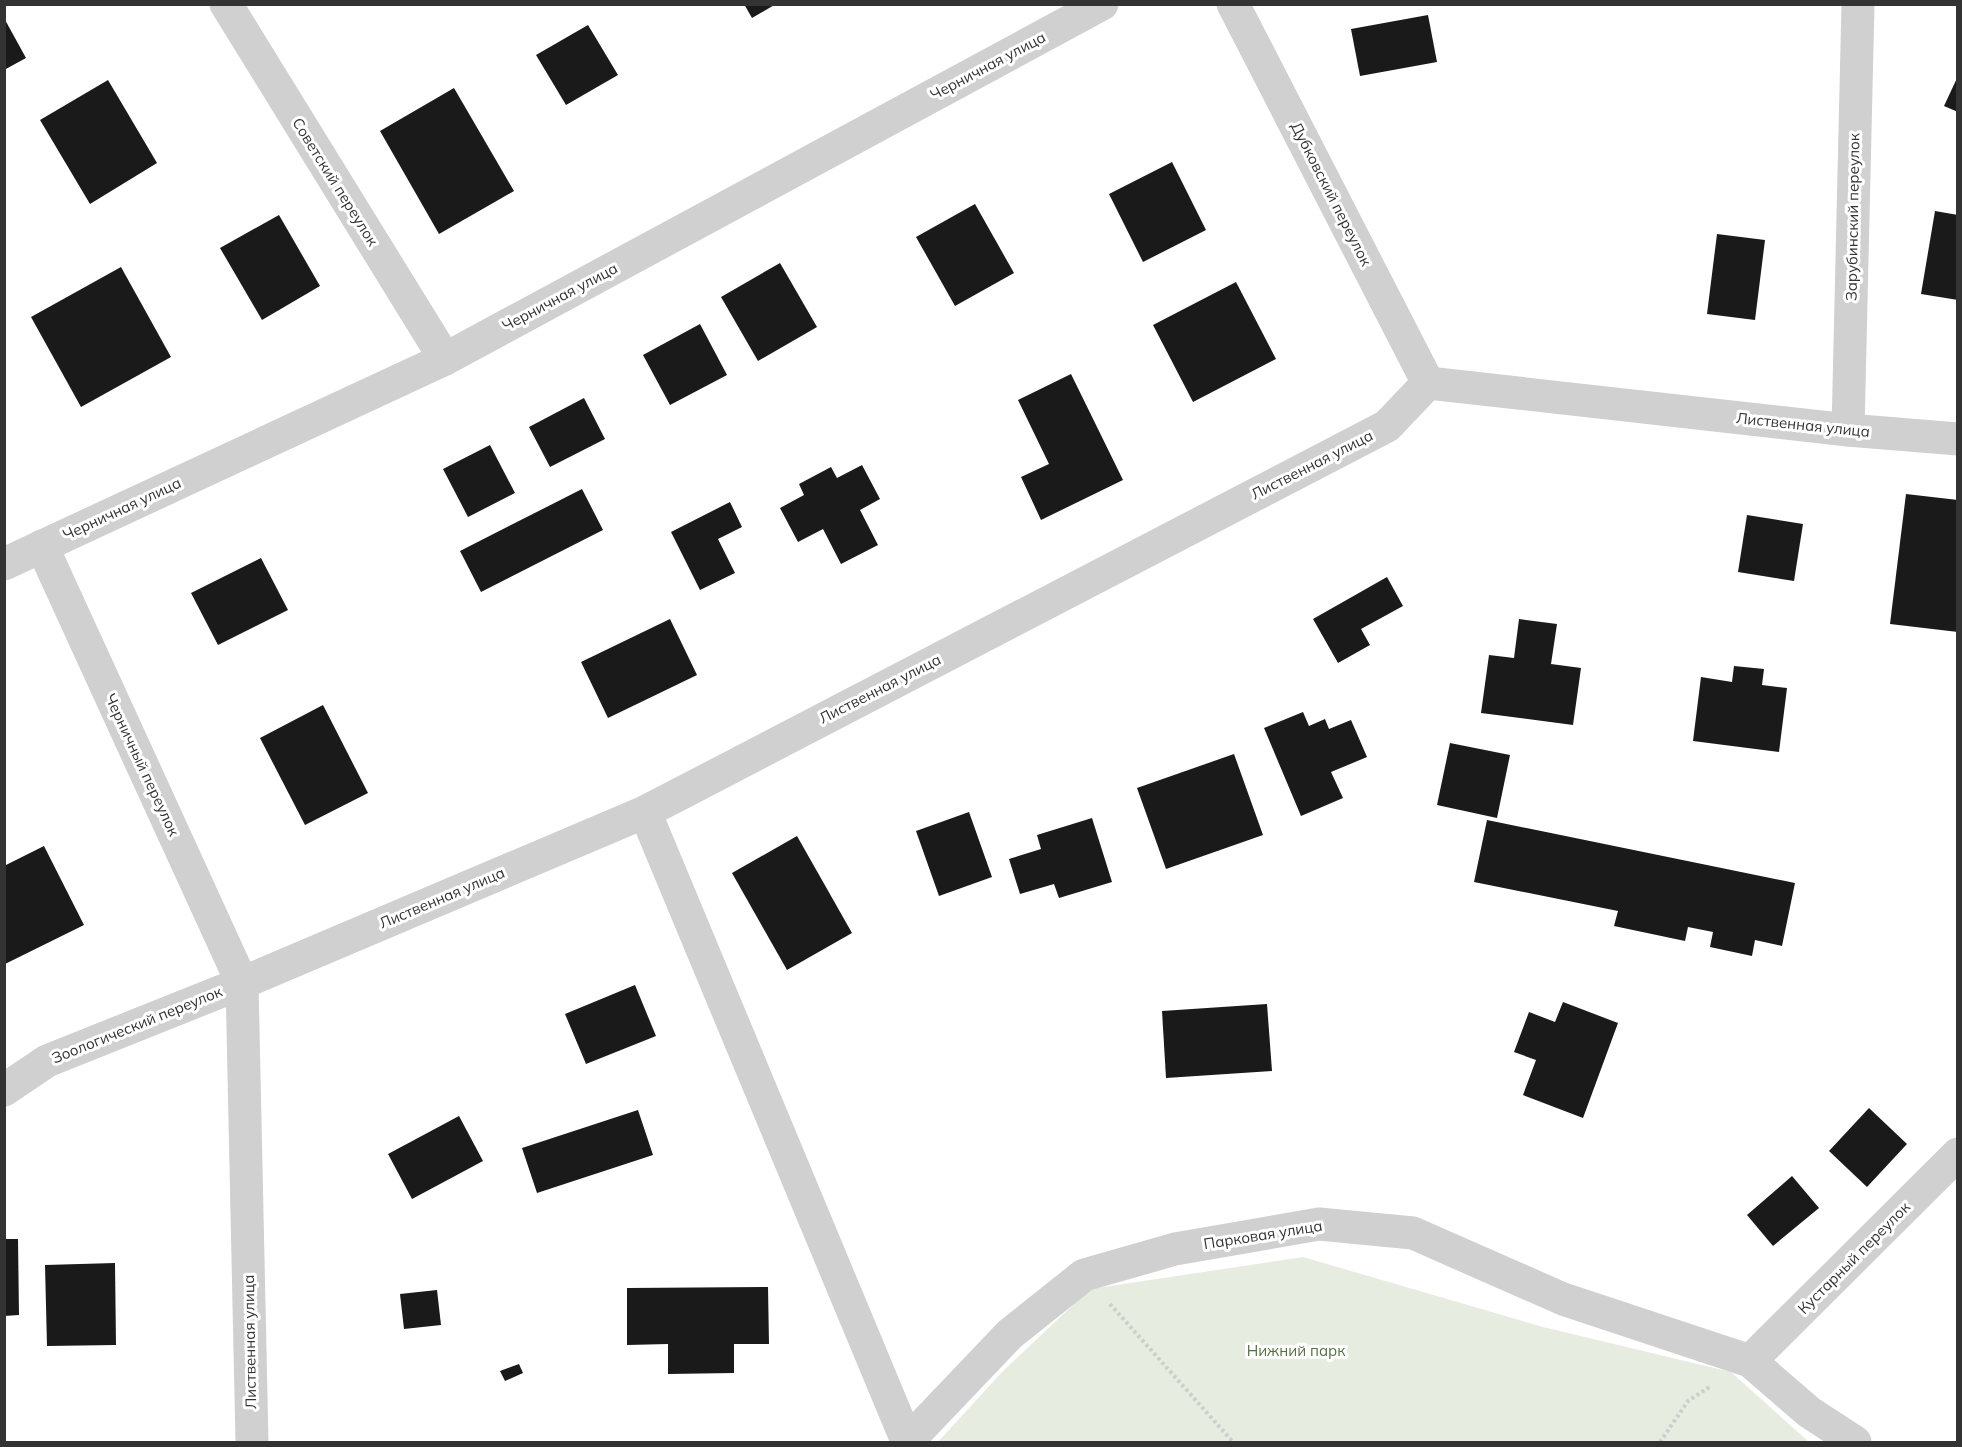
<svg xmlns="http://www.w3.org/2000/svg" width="1962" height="1447" font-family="Mulish,sans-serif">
  <rect width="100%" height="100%" fill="#fff"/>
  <path fill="#e6ecdf" d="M1303 1257 1543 1327 1731 1372 1809 1442H938L1002 1372 1090 1289Z"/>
  <g fill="#1a1a1a">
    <path d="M744 4H776L752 18Z"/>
    <path d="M1428 15 1437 62 1360 76 1351 29Z"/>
    <path d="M4 18 26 58 4 70Z"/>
    <path d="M588 25 618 75 566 105 536 55Z"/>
    <path d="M1958 76V112L1944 106Z"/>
    <path d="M108 80 157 163 90 204 40 120Z"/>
    <path d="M454 88 514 191 439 234 380 131Z"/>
    <path d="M1172 162 1206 230 1143 262 1109 194Z"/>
    <path d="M975 204 1014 273 955 306 916 237Z"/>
    <path d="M1935 211 1958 215V300L1921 294Z"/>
    <path d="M279 215 320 286 262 320 220 248Z"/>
    <path d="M1717 234 1765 240 1755 320 1707 314Z"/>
    <path d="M780 263 817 327 758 361 721 297Z"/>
    <path d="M121 267 171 357 81 407 31 317Z"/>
    <path d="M1236 282 1276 359 1193 402 1153 325Z"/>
    <path d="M700 324 727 375 670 405 643 355Z"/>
    <path d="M1071 374 1123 480 1041 520 1021 477 1049 464 1018 400Z"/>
    <path d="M584 398 605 439 550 467 529 427Z"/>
    <path d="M490 445 515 493 468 517 443 469Z"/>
    <path d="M862 465 880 499 860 510 878 545 841 564 823 529 798 542 780 508 804 495 799 484 831 467 837 478Z"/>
    <path d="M582 489 603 530 481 592 460 551Z"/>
    <path d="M1906 494 1958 500V632L1890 624Z"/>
    <path d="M730 502 742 527 718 539 735 573 700 590 671 532Z"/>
    <path d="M1747 515 1803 524 1794 581 1738 572Z"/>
    <path d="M261 558 288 610 218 645 191 593Z"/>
    <path d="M1387 577 1403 606 1361 629 1370 645 1338 663 1313 619Z"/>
    <path d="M670 619 697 675 608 718 581 662Z"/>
    <path d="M1519 619 1557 624 1551 664 1581 668 1573 725 1481 713 1489 655 1514 658Z"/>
    <path d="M1734 666 1764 669 1762 685 1787 688 1779 752 1693 741 1701 677 1732 682Z"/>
    <path d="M323 705 368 793 305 825 260 738Z"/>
    <path d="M1303 712 1309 726 1325 719 1329 729 1351 720 1367 757 1331 772 1343 798 1301 816 1264 728Z"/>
    <path d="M1450 743 1510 755 1497 818 1437 805Z"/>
    <path d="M1234 754 1263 835 1166 869 1137 788Z"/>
    <path d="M969 812 992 877 939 896 916 831Z"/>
    <path d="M1092 818 1112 882 1059 898 1054 884 1020 894 1009 859 1041 849 1037 835Z"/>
    <path d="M1487 820 1795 883 1782 946 1755 940 1752 956 1710 947 1713 932 1688 927 1685 941 1614 926 1618 911 1474 882Z"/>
    <path d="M797 836 852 933 787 970 732 873Z"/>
    <path d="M44 846 84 925 5 964 4 866Z"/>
    <path d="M635 985 656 1036 586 1064 565 1014Z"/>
    <path d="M1563 1002 1618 1023 1583 1118 1523 1095 1536 1060 1514 1052 1529 1012 1555 1022Z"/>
    <path d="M1267 1004 1272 1071 1166 1078 1162 1011Z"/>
    <path d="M1869 1108 1907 1144 1867 1187 1829 1151Z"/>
    <path d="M638 1110 653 1155 537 1193 522 1148Z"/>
    <path d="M459 1116 483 1161 412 1199 388 1154Z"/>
    <path d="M1792 1176 1819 1208 1773 1246 1747 1215Z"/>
    <path d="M4 1239H18L19 1315 4 1316Z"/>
    <path d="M115 1263 116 1345 47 1346 45 1265Z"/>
    <path d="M768 1287 769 1344H734V1373L668 1374V1344L627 1345V1288Z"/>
    <path d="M437 1290 441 1325 404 1329 400 1294Z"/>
    <path d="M519 1364 523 1373 505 1381 500 1371Z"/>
  </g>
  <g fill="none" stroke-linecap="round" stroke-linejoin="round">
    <g stroke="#cdcdcd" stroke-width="4" stroke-dasharray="3 3" stroke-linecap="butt">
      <path d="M1110 1304 1233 1442"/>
      <path d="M1660 1442 1688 1401 1711 1386"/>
    </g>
    <g stroke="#d0d0d0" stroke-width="33">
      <path d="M226 4 445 359"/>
      <path d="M1233 4 1428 383"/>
      <path d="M1848 430 1858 4"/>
      <path d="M4 564 445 359 1102 4"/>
      <path d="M645 812 907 1441"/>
      <path d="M4 1090 47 1061 242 983 42 546"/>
      <path d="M1750 1361 1958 1154"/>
      <path d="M252 1442 242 983 645 812 1387 426 1428 383 1848 430 1958 439"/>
      <path d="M907 1442 1010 1334 1084 1275 1175 1249 1319 1224 1413 1233 1563 1299 1750 1361 1809 1412 1855 1442"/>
    </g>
  </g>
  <g text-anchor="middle" stroke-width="6" stroke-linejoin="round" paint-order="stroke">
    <g font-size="15" fill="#333" stroke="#fff">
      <text transform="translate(988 66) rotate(-28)" y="5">Черничная улица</text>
      <text transform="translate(335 182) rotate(58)" y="5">Советский переулок</text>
      <text transform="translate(1331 194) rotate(63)" y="5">Дубковский переулок</text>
      <text transform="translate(1853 217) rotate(-89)" y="5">Зарубинский переулок</text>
      <text transform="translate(560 297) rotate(-28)" y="5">Черничная улица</text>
      <text transform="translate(1803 425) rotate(6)" y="5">Лиственная улица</text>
      <text transform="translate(1312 465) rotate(-27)" y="5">Лиственная улица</text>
      <text transform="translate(122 509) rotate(-25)" y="5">Черничная улица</text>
      <text transform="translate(880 689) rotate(-27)" y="5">Лиственная улица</text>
      <text transform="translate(142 765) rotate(65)" y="5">Черничный переулок</text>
      <text transform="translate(442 898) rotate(-23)" y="5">Лиственная улица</text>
      <text transform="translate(137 1025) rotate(-22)" y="5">Зоологический переулок</text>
      <text transform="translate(1263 1235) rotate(-9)" y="5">Парковая улица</text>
      <text transform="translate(1854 1258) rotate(-45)" y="5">Кустарный переулок</text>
      <text transform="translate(250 1342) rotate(-91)" y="5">Лиственная улица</text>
    </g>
    <g font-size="15" fill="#56703f" stroke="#fff">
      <text x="1296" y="1356">Нижний парк</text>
    </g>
  </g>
  <rect width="1962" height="1447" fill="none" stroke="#333333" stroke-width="12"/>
</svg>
